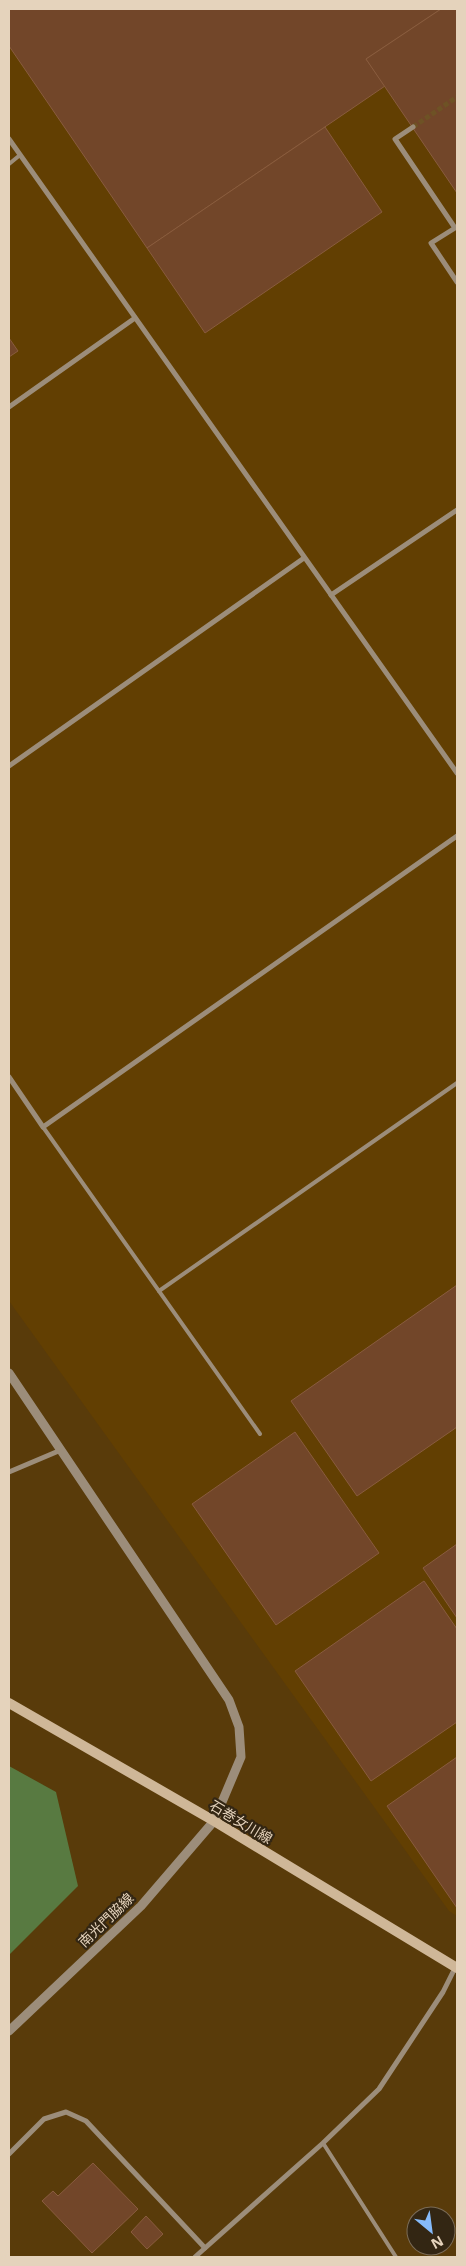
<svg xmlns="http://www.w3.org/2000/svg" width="466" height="2266" font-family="'Open Sans','Noto Sans JP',sans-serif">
  <rect width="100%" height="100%" fill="#593b0a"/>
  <path fill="#623f02" d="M9 9H457V1916L449 1911 9 1301Z"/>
  <path fill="#587a41" d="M9 1766 56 1792 78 1886 9 1955Z"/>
  <g fill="#724629" stroke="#895c3e">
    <path d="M9 9H441L366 59 385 86 147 248 9 46Z"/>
    <path d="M441 9H457V193L366 59Z"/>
    <path d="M325 127 382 212 205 333 147 248Z"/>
    <path d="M9 338 18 351 9 357Z"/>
    <path d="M457 1285V1427L357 1496 291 1401Z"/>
    <path d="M295 1432 379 1553 276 1625 192 1504Z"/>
    <path d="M457 1544V1618L423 1568Z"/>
    <path d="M424 1581 457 1629V1722L371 1781 295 1671Z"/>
    <path d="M457 1757V1908L387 1806Z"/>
    <path d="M93 2163 138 2209 92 2253 42 2201 53 2191 58 2196Z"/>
    <path d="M146 2216 163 2234 147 2249 131 2232Z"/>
  </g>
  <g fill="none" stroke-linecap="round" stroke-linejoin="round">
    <path stroke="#6e5225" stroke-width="5" stroke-dasharray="5 2.5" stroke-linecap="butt" d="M413 127 457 97"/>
    <g stroke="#9c8d7a" stroke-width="4">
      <path d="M9 164 20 155"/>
      <path d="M43 1127 260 1434"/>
      <path d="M159 1291 457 1083"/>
      <path d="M323 2143 396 2257"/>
    </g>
    <g stroke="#9c8d7a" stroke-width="5">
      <path d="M413 127 395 139 455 228 431 243 457 282"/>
      <path d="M9 139 457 773"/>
      <path d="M9 407 135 318"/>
      <path d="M331 595 457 510"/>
      <path d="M9 766 304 558"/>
      <path d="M9 1077 43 1127 457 836"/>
      <path d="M9 1472 61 1450"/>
      <path d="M9 2154 44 2119 66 2112 86 2121 205 2248"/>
      <path d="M195 2257 323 2143 379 2089 443 1992 455 1968"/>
    </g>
    <path stroke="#9c8d7a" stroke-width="9" d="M9 1373 229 1700 239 1727 241 1757 214 1821 141 1906 9 2031"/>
    <path stroke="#cfb798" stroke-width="10" d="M9 1703 214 1821 457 1968"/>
  </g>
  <g text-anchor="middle" stroke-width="4.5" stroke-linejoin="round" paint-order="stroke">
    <g font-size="14" fill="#e5d3bc" stroke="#332613">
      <text transform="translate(241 1822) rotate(31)" y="5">石巻女川線</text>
      <text transform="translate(106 1920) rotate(-44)" y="5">南光門脇線</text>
    </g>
  </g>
  <rect width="466" height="2266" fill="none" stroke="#e5d3bc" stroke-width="20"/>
  <g transform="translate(431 2231) rotate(151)"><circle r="24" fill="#332613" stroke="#7a6b57"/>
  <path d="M0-4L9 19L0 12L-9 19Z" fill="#86bbfb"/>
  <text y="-8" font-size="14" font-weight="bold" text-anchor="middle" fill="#e5d3bc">N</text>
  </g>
</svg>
